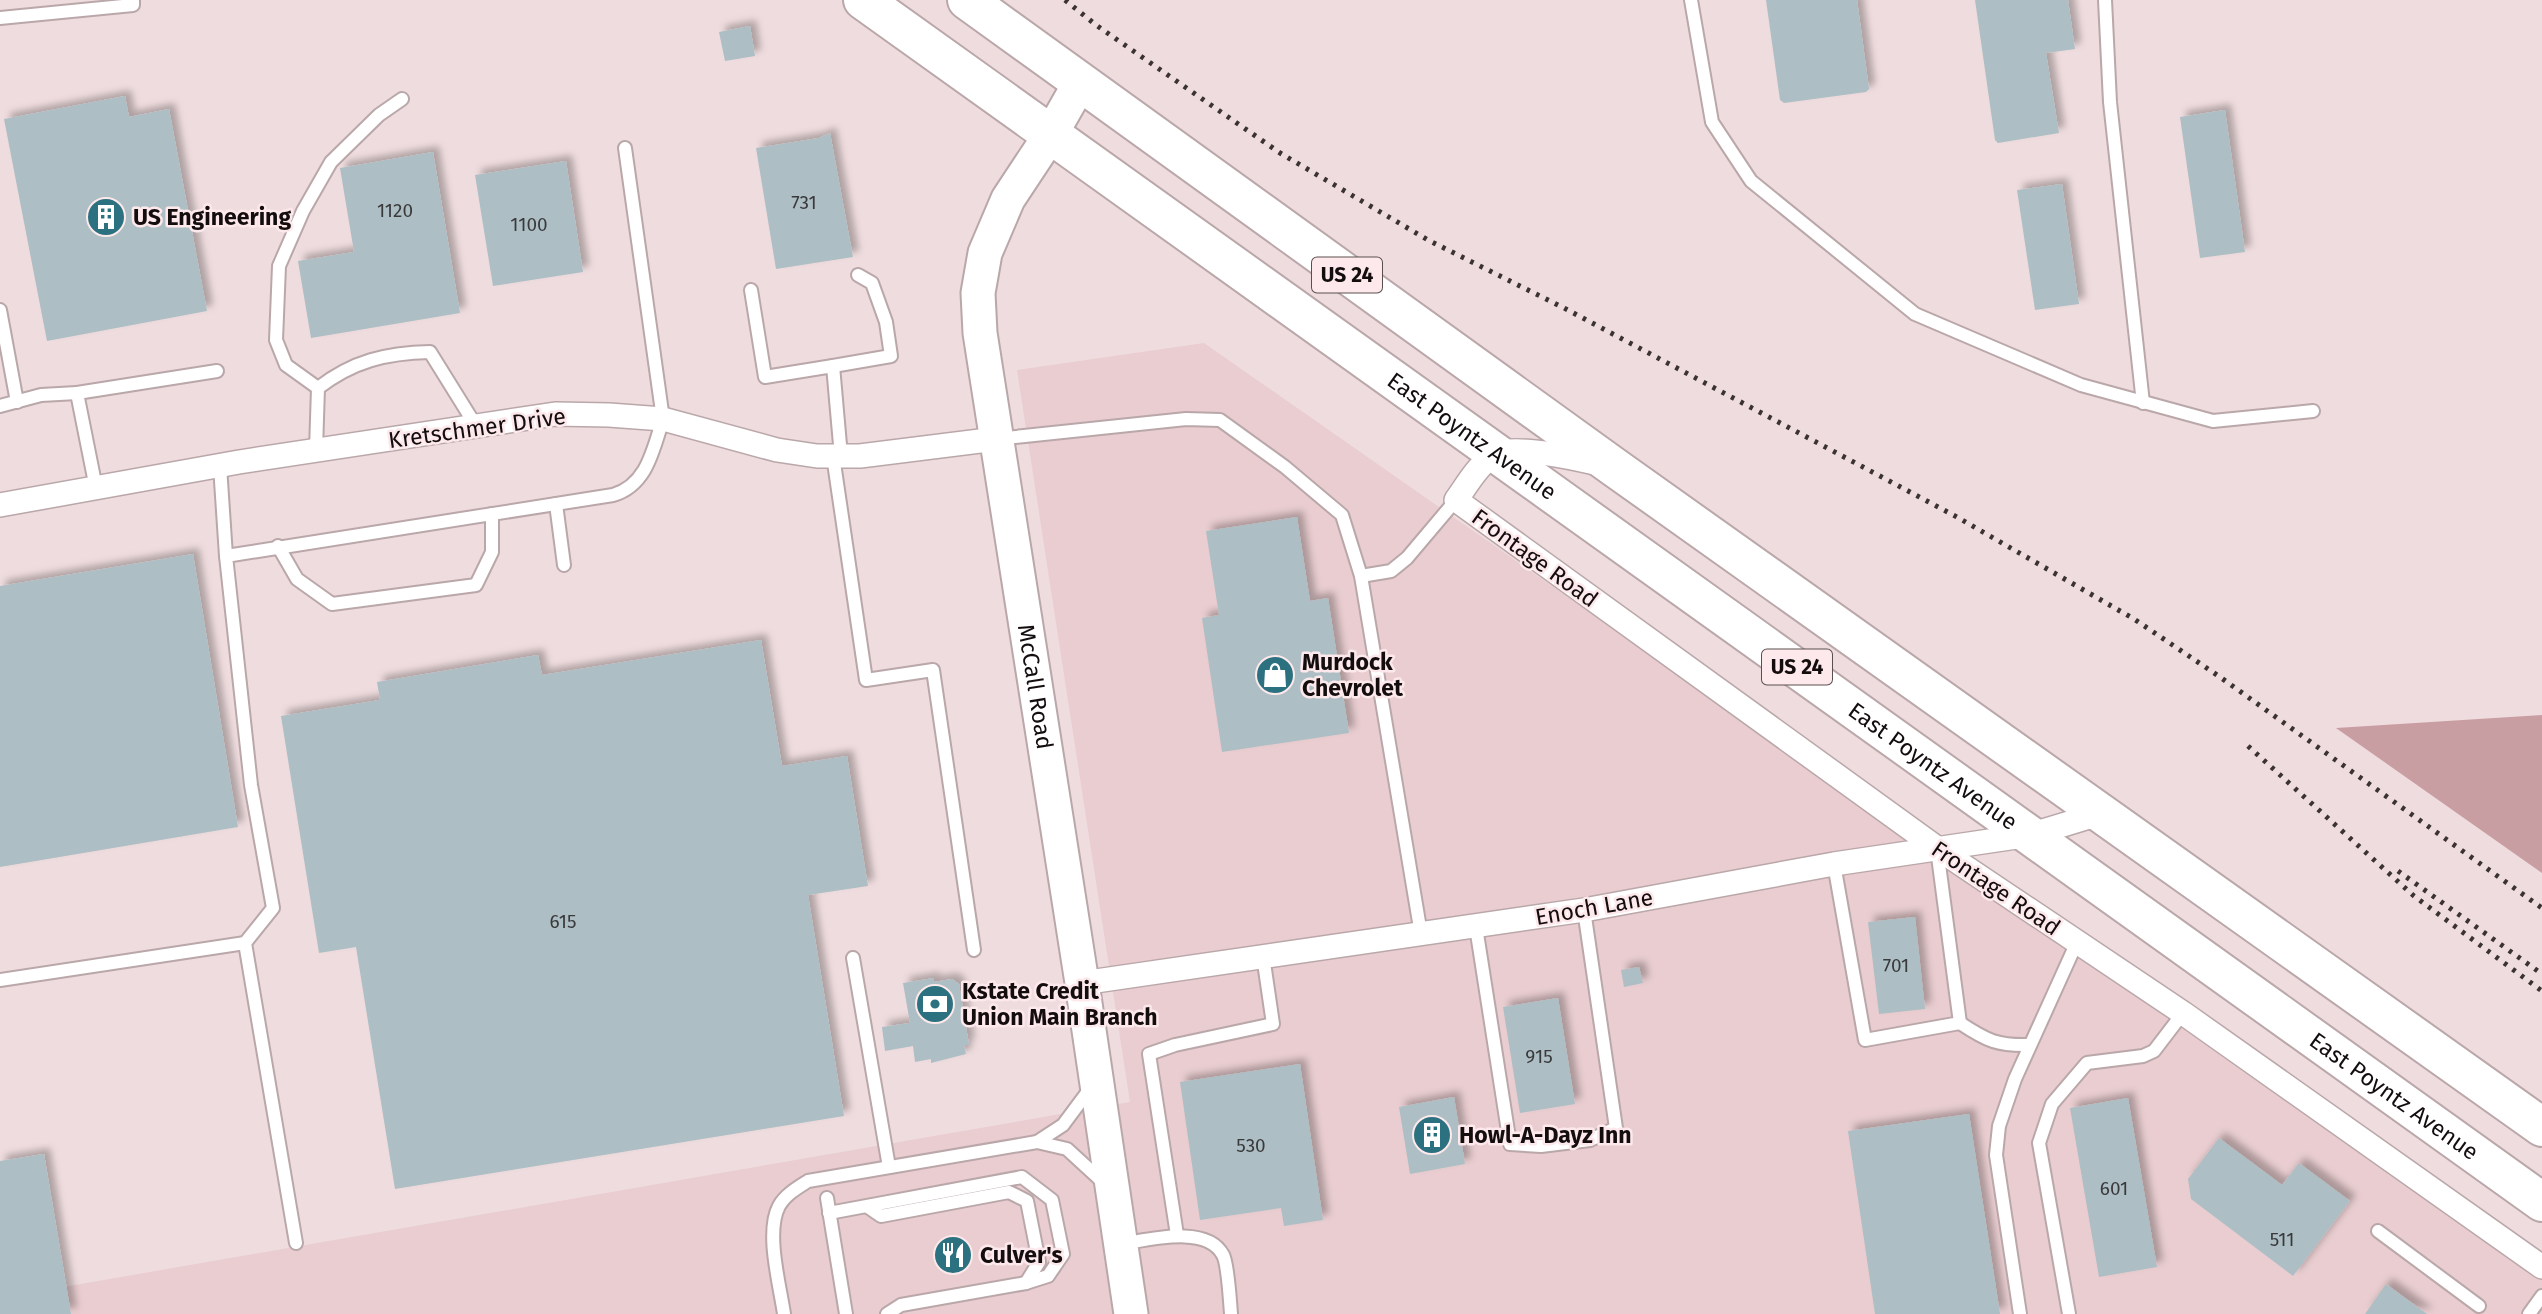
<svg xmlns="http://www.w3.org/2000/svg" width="2542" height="1314" font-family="'Fira Sans',sans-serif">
  <defs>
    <filter id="shadow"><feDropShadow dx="6" dy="-6" stdDeviation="3.5" flood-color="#0004"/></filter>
  </defs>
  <rect width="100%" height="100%" fill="#efdcde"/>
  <path fill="#e9cdd0" d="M1204 343 2542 1277V1314H0V1298L1130 1102 1017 370Z"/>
  <path fill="#c99ea3" d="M2542 715V873L2336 728Z"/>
  <g fill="#adbfc4" filter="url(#shadow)">
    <path d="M1766 0H1857L1869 89 1866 92 1784 103 1780 100Z"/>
    <path d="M1975 0H2068L2075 49 2046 53 2059 133 1998 143 1995 140Z"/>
    <path d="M750 26 755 56 725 61 719 32Z"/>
    <path d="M125 96 129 117 169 109 207 311 47 341 4 119Z"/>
    <path d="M2225 110 2245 252 2200 258 2180 117Z"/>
    <path d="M830 133 853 257 776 269 756 148 819 138Z"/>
    <path d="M433 152 460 313 311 338 298 261 354 252 340 168Z"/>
    <path d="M566 161 583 272 493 286 475 175Z"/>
    <path d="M2062 184 2079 304 2035 310 2017 190Z"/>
    <path d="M1297 517 1310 601 1328 598 1349 733 1222 752 1202 618 1219 615 1206 531Z"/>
    <path d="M193 554 238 827 0 867V586Z"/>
    <path d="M761 640 782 766 847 756 868 886 808 895 844 1116 395 1189 356 947 319 953 281 716 380 700 377 682 538 655 542 675Z"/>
    <path d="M1915 917 1925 1009 1879 1014 1868 922Z"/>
    <path d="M1639 967 1643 983 1624 987 1621 970Z"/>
    <path d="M934 978V982L952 979 959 984 969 1045H964L966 1054 931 1063V1059L915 1062 913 1046 885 1051 882 1027 910 1023 903 983Z"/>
    <path d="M1558 998 1575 1104 1520 1113 1503 1007Z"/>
    <path d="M1300 1064 1323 1220 1284 1226 1281 1208 1200 1220 1180 1082Z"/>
    <path d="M1454 1097 1465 1164 1410 1174 1399 1107Z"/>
    <path d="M2128 1098 2157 1267 2099 1277 2070 1108Z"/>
    <path d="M1969 1114 2000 1314H1875L1848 1131Z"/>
    <path d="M2219 1138 2282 1185 2299 1163 2350 1201 2293 1276 2191 1199 2188 1179Z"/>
    <path d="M44 1154 71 1314H0V1161Z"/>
    <path d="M2386 1284 2427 1314H2365Z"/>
  </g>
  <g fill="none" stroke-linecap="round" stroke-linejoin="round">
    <defs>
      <g id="lane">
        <path d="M1691 0 1712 122 1751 181 1915 314 2081 385 2213 421 2313 411"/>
        <path d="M2105 0 2110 102 2143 403"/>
        <path d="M0 18 133 5V0"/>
        <path d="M751 290 765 377 833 366 841 456"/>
        <path d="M0 310 17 402"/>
        <path d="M833 366 891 356 886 322 872 283 858 275"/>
        <path d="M318 388 286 365 276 340 279 266 303 211 331 162 379 115 402 99"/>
        <path d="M0 406 41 395 77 393"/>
        <path d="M996 439 1186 419 1220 420 1285 467 1342 515 1361 576 1421 934"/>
        <path d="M316 450 318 388C353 361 386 353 430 352L476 426"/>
        <path d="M833 456 866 680 933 670 974 950"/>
        <path d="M220 466 226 556"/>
        <path d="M96 488 77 393 217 371"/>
        <path d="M556 504 564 565"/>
        <path d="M278 546 297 579 332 604 476 585 492 552V514"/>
        <path d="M1361 576 1391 571 1407 558 1456 500"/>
        <path d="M1834 864 1865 1040 1960 1023 1937 849"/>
        <path d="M1476 927 1510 1144 1541 1146 1590 1140 1616 1128 1584 910"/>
        <path d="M853 958 889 1167"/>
        <path d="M0 980 245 943"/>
        <path d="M1960 1023C1987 1041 1998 1046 2030 1045"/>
        <path d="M1037 1142 1063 1125 1092 1086"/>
        <path d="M827 1198 846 1314"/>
        <path d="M868 1207 881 1216 1009 1192 1027 1201 1039 1262 1026 1283"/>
        <path d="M829 1213 1022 1177 1052 1200 1063 1254 1048 1276 1026 1283 901 1305 887 1314"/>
        <path d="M2378 1231 2479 1306"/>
        <path d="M1177 1235 1149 1054 1175 1045 1273 1024 1263 956"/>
        <path d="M296 1243 245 943 273 908 251 785 226 556 613 495C647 485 653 450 663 419L625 148"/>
        <path d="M1121 1244C1148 1240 1207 1224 1223 1255 1228 1264 1230 1302 1231 1314"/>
        <path d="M784 1314C780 1286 765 1232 779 1206 785 1195 797 1188 808 1181L1037 1142 1067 1149 1104 1183"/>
        <path d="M2020 1314 1996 1155 1999 1126 2015 1079 2077 942"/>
        <path d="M2069 1314 2039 1143 2052 1104 2087 1063 2143 1056 2154 1051 2183 1013"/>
        <path d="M2529 1314 2542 1296"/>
      </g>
      <g id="street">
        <path d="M1595 463C1574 458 1514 445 1496 454 1478 464 1467 485 1456 500L1937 848 2183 1013 2542 1267"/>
        <path d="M0 505 239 462 555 414 609 415 663 419 777 450 817 456H860L996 439"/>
        <path d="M1082 983 1584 910 1834 864 2030 835 2102 813"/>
      </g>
      <g id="secondary">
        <path id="s1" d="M1080 83 1051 134 1008 199 985 253 978 293 980 333 1082 983 1131 1314"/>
      </g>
      <g id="highway">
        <path id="s2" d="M863 0 2542 1202"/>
        <path d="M967 0 1614 467 2542 1127"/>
      </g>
    </defs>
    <use href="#lane" stroke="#baa7a9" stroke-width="16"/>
    <use href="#street" stroke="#baa7a9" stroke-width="26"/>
    <use href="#secondary" stroke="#baa7a9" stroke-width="37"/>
    <use href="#highway" stroke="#baa7a9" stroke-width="42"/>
    <use href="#lane" stroke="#fff" stroke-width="12"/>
    <use href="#street" stroke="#fff" stroke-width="23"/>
    <use href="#secondary" stroke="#fff" stroke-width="33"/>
    <use href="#highway" stroke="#fff" stroke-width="38"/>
    <g stroke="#3b3233" stroke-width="5" stroke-dasharray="3.5 7" stroke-linecap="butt">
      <path d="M1065 0 1096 25 1280 153 1428 240 1564 308 1957 517 2134 619 2220 677 2542 908"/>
      <path d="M2248 746 2414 896 2542 991"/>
      <path d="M2398 871 2542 974"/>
    </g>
  </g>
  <defs>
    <symbol id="building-disc" viewBox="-11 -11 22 22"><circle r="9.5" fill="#2c717f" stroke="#fde9eb"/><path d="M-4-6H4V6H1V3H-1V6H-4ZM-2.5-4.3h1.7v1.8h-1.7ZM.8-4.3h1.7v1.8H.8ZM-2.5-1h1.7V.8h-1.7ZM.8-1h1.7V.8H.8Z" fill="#fff"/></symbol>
    <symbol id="shop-disc" viewBox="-11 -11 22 22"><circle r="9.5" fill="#2c717f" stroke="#fde9eb"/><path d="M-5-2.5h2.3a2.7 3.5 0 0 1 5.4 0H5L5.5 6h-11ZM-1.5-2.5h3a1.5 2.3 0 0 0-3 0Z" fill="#fff"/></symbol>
    <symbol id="bank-disc" viewBox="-11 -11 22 22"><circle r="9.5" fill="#2c717f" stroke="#fde9eb"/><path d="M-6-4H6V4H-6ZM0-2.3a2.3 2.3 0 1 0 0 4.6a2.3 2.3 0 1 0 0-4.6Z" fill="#fff"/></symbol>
    <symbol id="restaurant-disc" viewBox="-11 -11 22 22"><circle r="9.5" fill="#2c717f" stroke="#fde9eb"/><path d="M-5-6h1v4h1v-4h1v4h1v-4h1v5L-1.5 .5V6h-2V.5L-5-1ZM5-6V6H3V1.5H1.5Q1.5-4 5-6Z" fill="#fff"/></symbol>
  </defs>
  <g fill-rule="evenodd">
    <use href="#building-disc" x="84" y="195" width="44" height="44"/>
    <use href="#shop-disc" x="1253" y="653" width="44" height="44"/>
    <use href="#bank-disc" x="913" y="982" width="44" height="44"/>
    <use href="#building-disc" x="1410" y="1113" width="44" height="44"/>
    <use href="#restaurant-disc" x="931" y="1233" width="44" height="44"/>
  </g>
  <g text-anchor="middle" stroke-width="5" stroke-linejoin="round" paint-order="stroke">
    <g font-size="19" fill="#3a3a3c">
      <text x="804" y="209">731</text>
      <text x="395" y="217">1120</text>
      <text x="529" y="231">1100</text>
      <text x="563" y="928">615</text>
      <text x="1896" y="972">701</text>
      <text x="1539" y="1063">915</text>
      <text x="1251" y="1152">530</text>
      <text x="2114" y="1195">601</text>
      <text x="2282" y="1246">511</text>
    </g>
    <g fill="#fde9eb" stroke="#5a4f50" stroke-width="2">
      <rect x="1312" y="257.5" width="70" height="35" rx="5"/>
      <rect x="1762" y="649.5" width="70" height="35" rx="5"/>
    </g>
    <g font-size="21" font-weight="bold" fill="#140d0e">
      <text x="1347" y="282">US 24</text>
      <text x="1797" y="674">US 24</text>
    </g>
    <g font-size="23" font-weight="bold" fill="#140d0e" stroke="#fde9eb" text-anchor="start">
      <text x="133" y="225">US Engineering</text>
      <text x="1302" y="670">Murdock<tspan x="1302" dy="26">Chevrolet</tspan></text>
      <text x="962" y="999">Kstate Credit<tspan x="962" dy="26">Union Main Branch</tspan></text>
      <text x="1459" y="1143">Howl-A-Dayz Inn</text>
      <text x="980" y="1263">Culver's</text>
    </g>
    <g font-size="23" fill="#140d0e" stroke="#fde9eb">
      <text transform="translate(477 428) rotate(-8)" y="8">Kretschmer Drive</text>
      <text dy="8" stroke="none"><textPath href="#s2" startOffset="749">East Poyntz Avenue</textPath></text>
      <text transform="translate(1535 558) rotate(36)" y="8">Frontage Road</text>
      <text dy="8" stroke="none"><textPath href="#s1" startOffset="634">McCall Road</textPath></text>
      <text dy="8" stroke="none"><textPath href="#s2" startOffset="1316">East Poyntz Avenue</textPath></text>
      <text transform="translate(1996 888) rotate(34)" y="8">Frontage Road</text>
      <text transform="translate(1594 907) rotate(-10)" y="8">Enoch Lane</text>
      <text dy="8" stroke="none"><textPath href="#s2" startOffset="1883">East Poyntz Avenue</textPath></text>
    </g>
  </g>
</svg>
